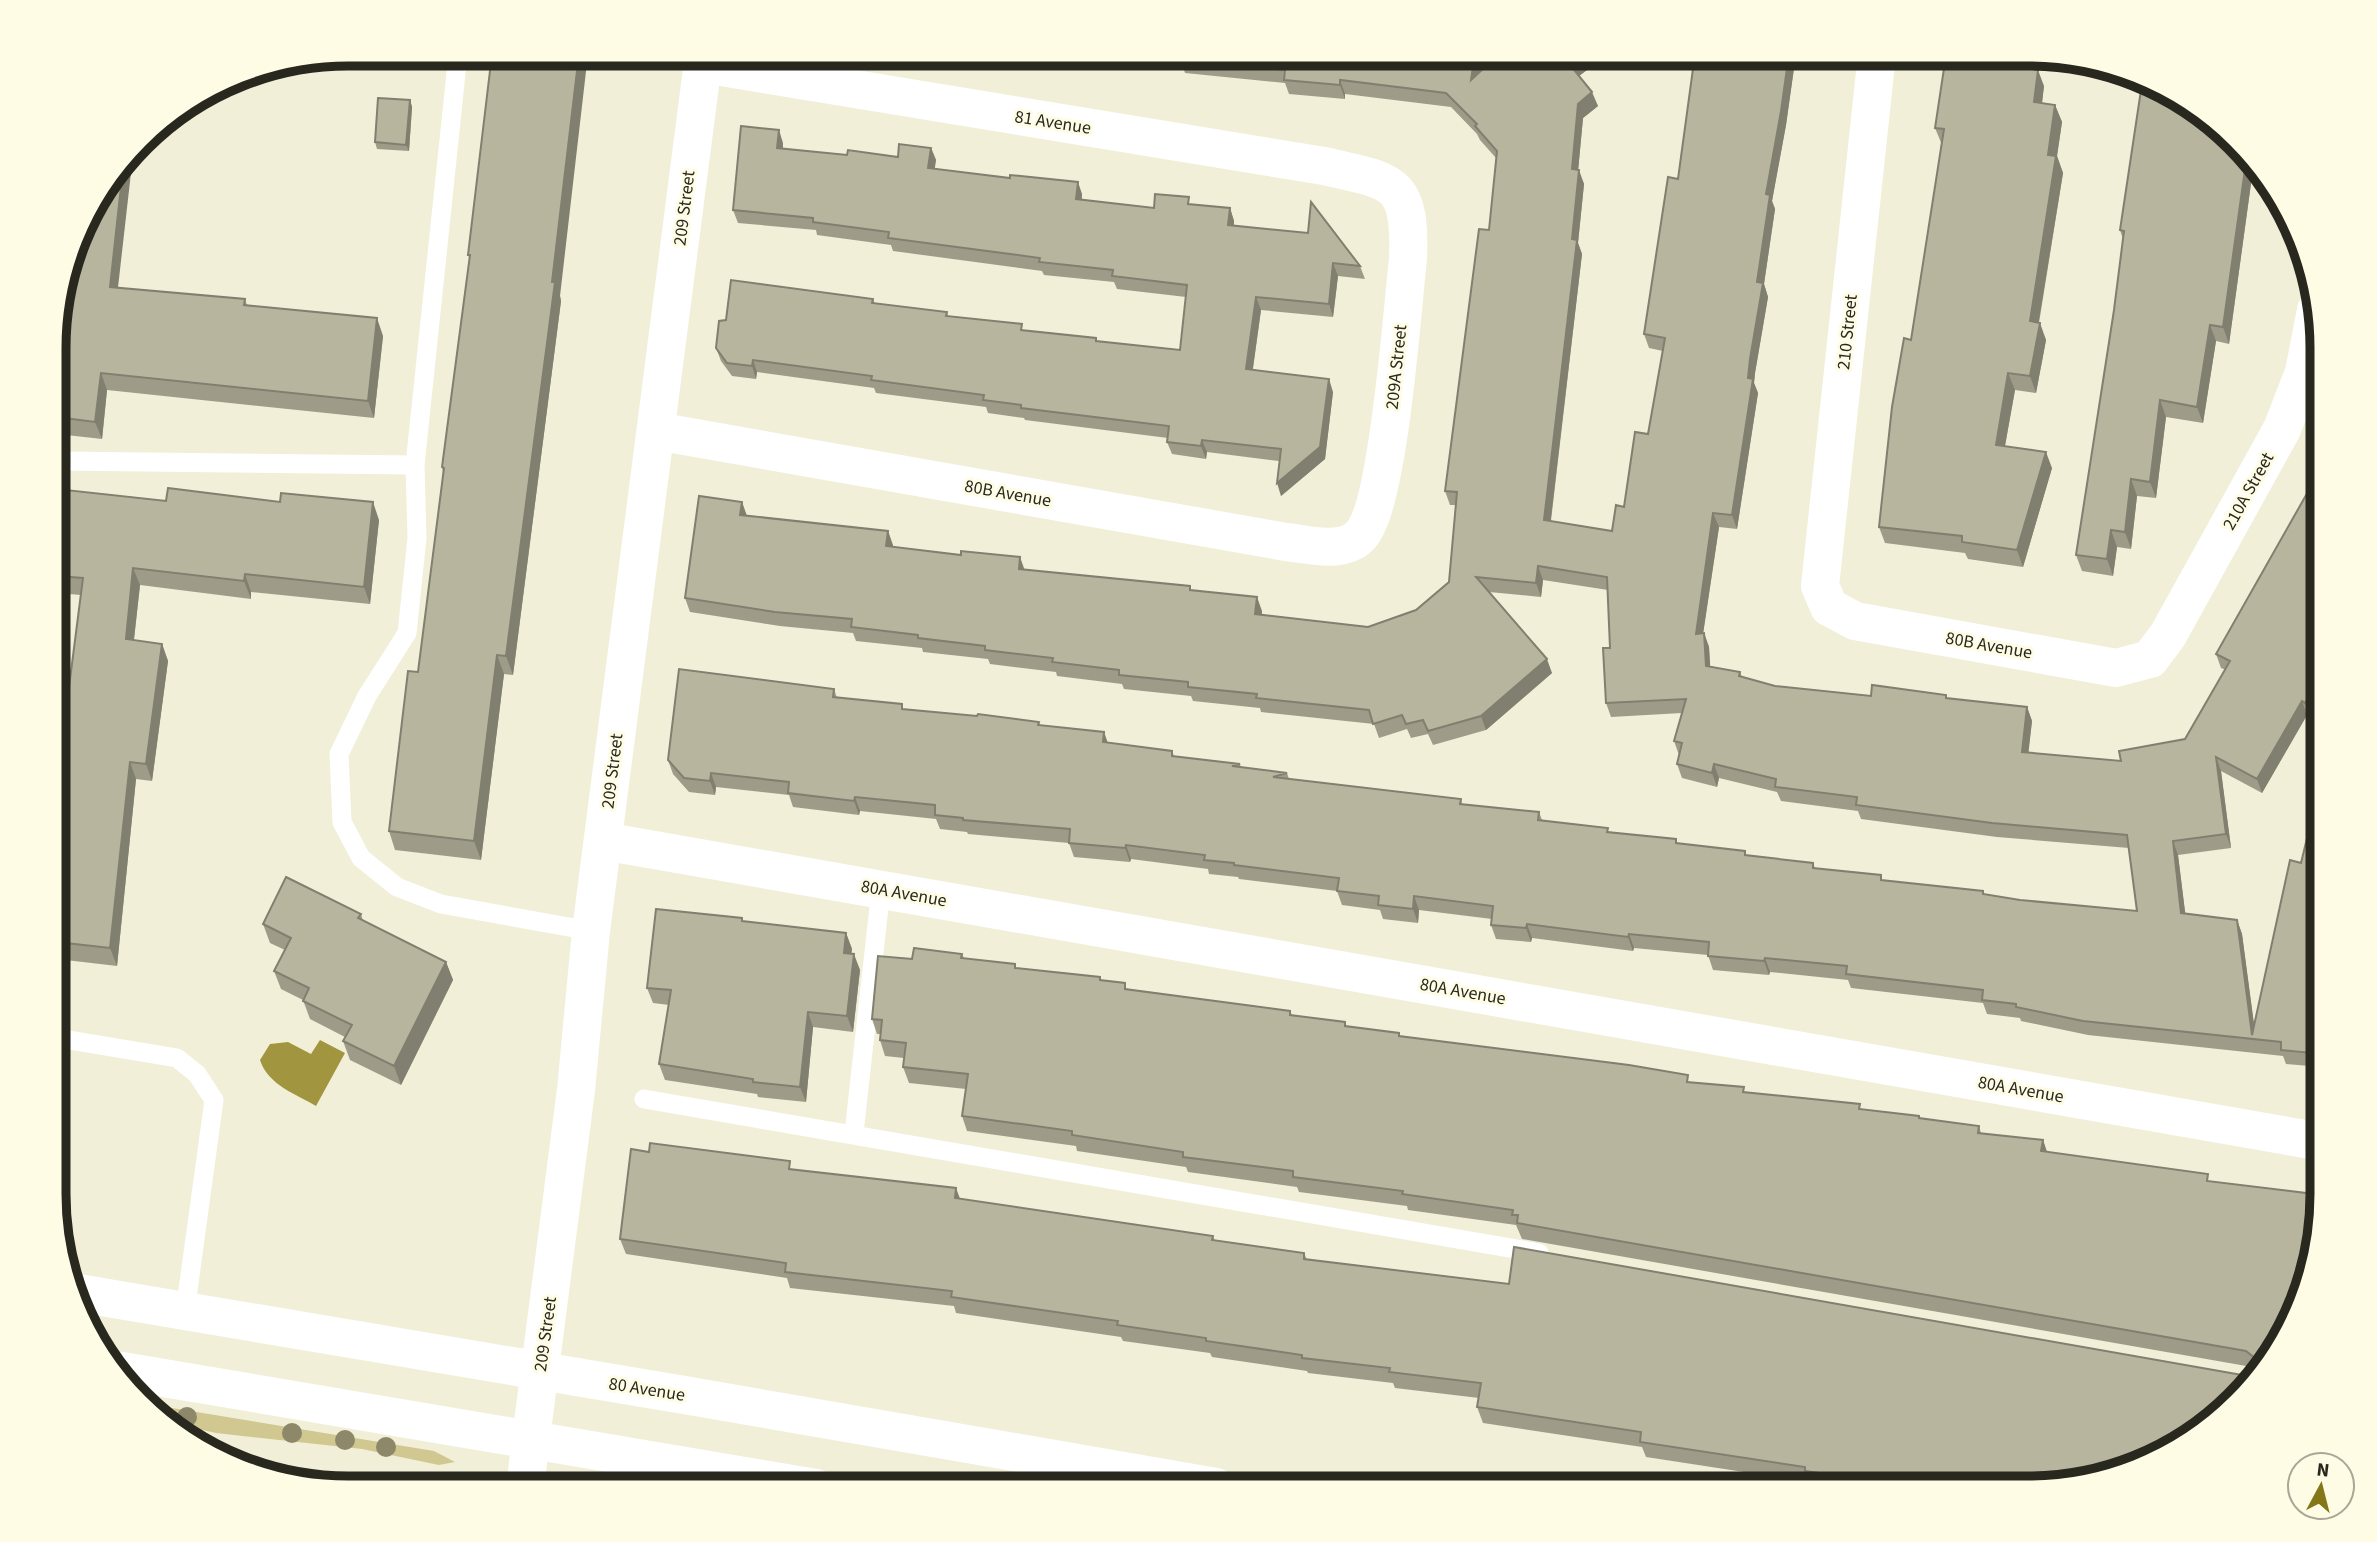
<svg xmlns="http://www.w3.org/2000/svg" width="2377" height="1542" font-family="'Source Sans 3',sans-serif">
  <rect width="100%" height="100%" fill="#f2efd8"/>
  <path fill="#d0c890" d="M154 1405 434 1451 455 1462 439 1465 362 1449 216 1433 171 1423Z"/>
  <path fill="#a1953f" d="M320 1040 345 1053 316 1106C296 1094 268 1085 260 1060L270 1044 288 1042 311 1054Z"/>
  <g fill="none" stroke-linecap="round" stroke-linejoin="round">
    <g stroke="#fff" stroke-width="19">
      <path d="M458 54 415 465 417 538 407 633 367 696 339 754 342 822 361 858 397 887 441 904 591 931"/>
      <path d="M57 461 415 465"/>
      <path d="M57 1038 177 1058 197 1074 214 1100 185 1312"/>
      <path d="M644 1099 1539 1253"/>
      <path d="M854 1133 881 889"/>
    </g>
    <g stroke="#fff" stroke-width="38">
      <path d="M1877 54 1820 586 1829 607 1855 621 2116 668 2150 659 2168 635 2282 429 2304 372 2316 310"/>
      <path d="M656 431 1286 542C1308 544 1341 554 1359 537 1389 510 1402 309 1408 259 1411 180 1394 182 1324 166L703 64"/>
      <path d="M603 841 2322 1142"/>
      <path d="M531 1438 576 1090 591 931 704 54"/>
    </g>
    <path stroke="#fff" stroke-width="38" d="M525 1488 531 1438"/>
    <g stroke="#fff" stroke-width="38">
      <path d="M78 1293 690 1396 1216 1487"/>
      <path d="M122 1371 816 1488"/>
    </g>
  </g>
  <g fill="#8d8869">
    <circle cx="187" cy="1417" r="10"/>
    <circle cx="292" cy="1433" r="10"/>
    <circle cx="345" cy="1440" r="10"/>
    <circle cx="386" cy="1447" r="10"/>
  </g>
  <g fill="#9e9c89">
    <path d="M1125 54H1483L1480 72 1591 67 1579 76 1598 106 1583 118 1578 170 1584 184 1578 243 1582 254 1551 521 1612 531 1624 507 1648 434 1663 351 1649 348 1644 334 1678 179 1695 54H1796L1786 125 1772 201 1775 209 1764 284 1768 297 1755 373 1754 383 1758 393 1737 529 1719 527 1703 633H1704L1709 647 1710 667 1740 672 1742 677 1775 686 1871 696 1947 698 2027 707 2032 721 2028 752 2121 761 2185 739 2226 670 2221 668 2216 654 2322 467V696L2310 717 2307 715 2262 793 2221 771 2231 848 2178 855 2185 913 2237 920 2242 934 2254 1025 2301 863 2319 832 2322 821V1067L2286 1064 2283 1056 2088 1035 2021 1021 2020 1018 1987 1014 1983 1003 1851 988 1848 980 1770 972 1769 975 1713 970 1708 955 1634 948 1633 951 1532 938 1531 942 1496 939 1491 925 1492 919 1419 910 1418 923 1383 919 1380 910 1342 905 1337 891 1239 879 1238 877 1209 874 1208 869 1131 859 1130 862 1074 857 1069 843 968 834 967 832 940 829 936 819 860 811 859 815 793 807 789 795 716 787 715 795 689 792 673 774 668 760 834 689 837 698 904 709 1039 722 1040 725 1108 743 1172 751 1174 756 1240 764 1241 768 1287 773 1289 779 1461 799 1462 804 1539 812 1542 820 1747 855 1813 863 1815 868 1883 881 1983 891 1985 895 2020 900 2137 911 2129 848 1997 837 1861 819 1858 811 1781 801 1777 792 1719 778 1717 787 1682 778 1677 764 1679 755 1674 741 1682 713 1611 717 1606 703 1610 648 1608 590 1543 580 1541 597 1489 592 1552 673 1486 730 1433 745 1428 734 1411 738 1407 729 1379 738 1374 724 1261 712 1260 708 1193 701 1191 696 1124 689 1122 684 1057 676 1056 672 990 664 988 659 923 652 922 648 856 641 853 633 780 626 690 612 685 598 742 502 746 515 888 531 893 547 1024 570 1192 590 1262 611V615L1368 627 1416 610 1449 582 1456 505H1450L1445 491 1489 230 1496 158 1480 140 1477 134 1451 107 1345 94V99L1289 94 1285 83 1185 73 1184 70 1156 67 1153 58Z"/>
    <path d="M2044 86 2042 103 2055 105 2062 122 2057 156 2063 173 2039 323 2046 340 2036 393 2015 390 2005 446 2052 468 2023 567 1968 559 1965 553 1885 543 1879 527 1911 340 1942 145 1935 128Z"/>
    <path d="M410 100 412 107 409 151 377 149 375 142Z"/>
    <path d="M2192 104 2253 169 2229 344 2216 341 2203 423 2166 417 2156 498 2137 496 2131 549 2117 547 2113 576 2082 571 2076 555 2114 310 2123 239 2120 230Z"/>
    <path d="M783 143V149L847 155 898 157 931 148 936 160 934 169 1082 194V200L1154 208 1191 204 1230 208 1234 221V226L1360 266 1365 279 1338 276 1333 317 1261 310 1253 369 1333 392 1325 459 1281 496 1279 461 1207 452 1206 459 1172 454 1167 442 1168 438 1025 420 1024 418 988 413 986 407 876 393 874 388 757 372 756 379 732 376 721 361 716 348 873 299 875 304 947 312 948 316 1024 330 1096 338 1097 341 1180 350 1186 297 1117 289 1114 282 1044 275 1042 271 893 251 891 245 817 235 816 230 738 223 733 210Z"/>
    <path d="M468 255 560 296 561 301 513 675 504 674 481 860 395 850 389 831 418 672 443 472 442 467 470 259Z"/>
    <path d="M118 288 245 299 247 305 383 336 374 418 107 390 102 439 57 434V310Z"/>
    <path d="M57 489 166 501 379 520 370 604 251 592V599L140 585 134 640 162 644 168 661 152 781 136 779 117 966 57 959V773H58L81 595 57 593Z"/>
    <path d="M361 914 363 921 446 962 453 980 401 1085 350 1060 343 1041 345 1037 310 1019 303 1000 281 989 274 971 285 950 270 943 263 924Z"/>
    <path d="M743 922 846 933 852 949 851 954 860 970 853 1032 813 1027 806 1102 758 1097 757 1094 665 1080 659 1064 669 1005 653 1003 647 988Z"/>
    <path d="M962 954 964 958 1017 968 1101 980 1128 989 1290 1011 1292 1015 1345 1022 1347 1027 1401 1036 1691 1082 1746 1092 1862 1109 1919 1116 1920 1118 1979 1126 1981 1133 2043 1140 2047 1152 2273 1357 2175 1449 2048 1487H1810L1809 1482 1646 1457 1642 1447 1483 1423 1477 1407 1479 1398 1395 1388 1393 1383 1308 1373 1307 1371 1212 1357 1210 1353 1123 1341 1121 1337 956 1313 954 1306 790 1288 787 1278 626 1254 620 1239 649 1152 793 1169 960 1199 1213 1236 1215 1241 1304 1253 1307 1260 2242 1375H2249L2254 1369 2252 1367 1522 1239 1516 1225 1408 1210 1407 1206 1299 1192 1297 1187 1188 1172 1186 1167 1077 1151 1076 1146 967 1131 962 1116 966 1089 909 1083 903 1067 904 1058 885 1056 880 1040V1034H877L872 1019 912 959Z"/>
  </g>
  <g fill="#817f6f">
    <path d="M579 54H588L560 296 561 301 513 675 506 656 552 282Z"/>
    <path d="M1475 54H1483L1476 94 1471 80Z"/>
    <path d="M1584 54H1586L1591 67 1575 79 1570 65Z"/>
    <path d="M1789 54H1796L1786 125 1772 201 1775 209 1764 284 1768 297 1755 373 1754 383 1758 393 1737 529 1732 515 1748 378 1766 194Z"/>
    <path d="M2038 70 2044 86 2040 119 2034 102Z"/>
    <path d="M1340 80 1345 94V99L1340 85Z"/>
    <path d="M1592 92 1598 106 1583 118 1577 183 1572 169 1578 104Z"/>
    <path d="M410 100 412 107 409 151 406 145Z"/>
    <path d="M2055 105 2062 122 2057 156 2063 173 2036 338 2030 321 2048 155Z"/>
    <path d="M779 130 783 143 782 161 777 148Z"/>
    <path d="M931 148 936 160 933 181 928 168Z"/>
    <path d="M133 155 116 305 110 287 123 168Z"/>
    <path d="M2246 162 2253 169 2229 344 2223 327Z"/>
    <path d="M1579 170 1584 184 1578 243 1582 254 1549 534 1544 520Z"/>
    <path d="M1078 182 1082 194 1080 212 1076 199Z"/>
    <path d="M1230 208 1234 221 1233 238 1228 225Z"/>
    <path d="M1333 263 1338 276 1333 317 1329 304Z"/>
    <path d="M1256 297 1261 310 1251 381 1246 369Z"/>
    <path d="M377 318 383 336 374 418 368 401Z"/>
    <path d="M2040 323 2046 340 2036 393 2030 376Z"/>
    <path d="M2210 325 2216 341 2203 423 2197 407Z"/>
    <path d="M753 360 757 372 756 379 752 366Z"/>
    <path d="M101 373 107 390 102 439 95 422Z"/>
    <path d="M2008 373 2015 390 2002 462 1996 445Z"/>
    <path d="M1329 379 1333 392 1325 459 1281 496 1277 483Z"/>
    <path d="M2160 400 2166 417 2156 498 2150 482Z"/>
    <path d="M1202 440 1207 452 1206 459 1201 446Z"/>
    <path d="M2046 452 2052 468 2023 567 2017 550Z"/>
    <path d="M2131 479 2137 496 2131 549 2125 532Z"/>
    <path d="M373 502 379 520 370 604 364 587Z"/>
    <path d="M742 502 747 516 740 515Z"/>
    <path d="M1713 513 1719 527 1701 648 1696 634Z"/>
    <path d="M2111 530 2117 547 2113 576 2107 559Z"/>
    <path d="M888 531 893 545 892 560 886 546Z"/>
    <path d="M1020 557 1025 571 1019 569Z"/>
    <path d="M1538 566 1543 580 1541 597 1536 583Z"/>
    <path d="M133 568 140 585 132 656 126 639Z"/>
    <path d="M245 574 251 592V599L244 581Z"/>
    <path d="M1257 597 1262 611 1260 628 1255 614Z"/>
    <path d="M1704 633 1709 647 1711 680 1706 666Z"/>
    <path d="M162 644 168 661 152 781 146 764Z"/>
    <path d="M497 655 504 674 481 860 474 841Z"/>
    <path d="M1547 659 1552 673 1486 730 1481 716Z"/>
    <path d="M2322 674V696L2310 717 2305 703Z"/>
    <path d="M2302 701 2307 715 2262 793 2257 779Z"/>
    <path d="M2027 707 2032 721 2027 766 2022 752Z"/>
    <path d="M1104 732 1109 746 1103 742Z"/>
    <path d="M2216 757 2221 771 2231 848 2226 834Z"/>
    <path d="M130 762 136 779 117 966 110 948Z"/>
    <path d="M1714 764 1719 778 1717 787 1712 773Z"/>
    <path d="M711 773 716 787 715 795 710 781Z"/>
    <path d="M855 797 860 811 859 815 854 801Z"/>
    <path d="M2173 841 2178 855 2187 927 2181 913Z"/>
    <path d="M1126 845 1131 859 1130 862 1125 848Z"/>
    <path d="M1414 896 1419 910 1418 923 1413 909Z"/>
    <path d="M2237 920 2242 934 2256 1039 2252 1035Z"/>
    <path d="M1527 924 1532 938 1531 942 1526 928Z"/>
    <path d="M846 933 852 949 849 969 844 953Z"/>
    <path d="M1629 934 1634 948 1633 951 1628 937Z"/>
    <path d="M854 954 860 970 853 1032 847 1016Z"/>
    <path d="M1765 958 1770 972 1769 975 1764 961Z"/>
    <path d="M446 962 453 980 401 1085 394 1066Z"/>
    <path d="M808 1012 813 1027 806 1102 800 1087Z"/>
    <path d="M60 1062 67 1081 57 1147V1086Z"/>
    <path d="M2043 1140 2048 1155 2041 1151Z"/>
    <path d="M956 1188 962 1204 955 1198Z"/>
  </g>
  <g fill="#b8b59f" stroke="#817f6f" stroke-width="2">
    <path d="M492 54H579L552 282H555L506 656 497 655 474 841 389 831 408 671 418 672 444 468 442 467 470 255H468Z"/>
    <path d="M1164 54H1475L1471 80 1499 54H1584L1570 65 1592 92 1578 104 1572 169 1579 170 1572 239 1577 240 1544 520 1612 531 1616 505 1624 507 1635 432 1648 434 1665 338 1644 334 1668 177 1678 179 1695 54H1789L1781 111 1766 194 1770 195 1757 282 1763 283 1750 359 1748 378 1753 379 1732 515 1713 513 1696 634 1704 633 1706 666 1740 672 1739 676 1775 686 1871 696 1872 685 1946 695V698L2027 707 2022 752 2121 761 2119 751 2185 739 2230 661 2216 654 2322 467V674L2305 703 2302 701 2257 779 2216 757 2226 834 2173 841 2181 913 2237 920 2252 1035 2290 860 2301 863 2309 830 2319 832 2322 821V1054L2281 1050V1042L2083 1021 2016 1007V1004L1982 1000 1983 990 1846 974 1847 966 1765 958 1764 961 1708 956 1709 942 1629 934 1628 937 1527 924 1526 928 1491 925 1493 906 1414 896 1413 909 1378 905 1379 896 1337 891 1339 878 1234 865V863L1204 860 1205 855 1126 845 1125 848 1069 843 1070 829 963 820V818L935 815V805L855 797 854 801 788 793 789 782 711 773 710 781 684 778 668 760 679 669 834 689 833 697 902 704V709L977 716 978 714 1039 722 1038 725 1104 732 1103 742 1172 751V756L1240 764 1232 766 1287 773 1273 777 1461 799 1460 804 1539 812 1538 820 1608 828 1607 832 1676 839V843L1745 851V855L1813 863V868L1881 875V880L1983 891V894L2020 900 2137 911 2127 835 1992 823 1856 805 1857 797 1775 787 1776 779 1714 764 1712 773 1677 764 1682 743 1674 741 1686 699 1606 703 1603 648H1610L1607 577 1538 566 1536 583 1476 577 1547 659 1481 716 1428 731 1423 720 1406 724 1402 715 1373 724 1369 710 1256 698 1257 694 1188 687V682L1119 675V670L1052 662 1053 658 985 650V646L918 638V635L851 627 852 619 775 612 685 598 699 496 742 502 740 515 888 531 886 546 961 555V551L1020 557 1019 569 1190 586V590L1257 597 1255 614 1368 627 1416 610 1449 582 1457 492 1445 491 1479 229 1489 230 1497 151 1475 126 1477 124 1446 93 1340 80V85L1284 80 1285 70 1180 59 1181 56Z"/>
    <path d="M1946 55 2038 70 2034 102 2055 105 2048 155 2056 156 2030 321 2040 323 2030 376 2008 373 1996 445 2046 452 2017 550 1962 542V536L1879 527 1892 407 1904 338 1911 340 1944 129 1935 128Z"/>
    <path d="M2141 90 2174 95 2192 104 2246 162 2223 327 2210 325 2197 407 2160 400 2150 482 2131 479 2125 532 2111 530 2107 559 2076 555 2114 310 2124 231 2120 230Z"/>
    <path d="M378 98 410 100 406 145 375 142Z"/>
    <path d="M741 126 779 130 777 148 847 155 848 150 898 157 899 144 931 148 928 168 1010 178V175L1078 182 1076 199 1154 208 1155 194 1189 197 1188 204 1230 208 1228 225 1308 233 1311 202 1360 266 1333 263 1329 304 1256 297 1246 369 1329 379 1320 447 1277 483 1281 449 1202 440 1201 446 1167 442 1169 426 1021 408V405L983 400 984 395 871 380 872 376 753 360 752 366 727 363 716 348 719 321 726 320 731 280 873 299 872 303 947 312 946 316 1022 324 1021 330 1096 338V341L1180 350 1187 285 1112 276 1113 270 1039 262 1040 258 888 238 889 232 813 222V218L733 210Z"/>
    <path d="M123 168 110 287 245 299 244 305 377 318 368 401 101 373 95 422 57 417V310L85 218Z"/>
    <path d="M168 488 280 502 281 493 373 502 364 587 245 574 244 581 133 568 126 639 162 644 146 764 130 762 110 948 57 942V773H58L83 578 57 576V489L166 501Z"/>
    <path d="M286 877 361 914 358 918 446 962 394 1066 343 1041 352 1025 303 1001 309 988 274 971 291 938 263 924Z"/>
    <path d="M656 909 742 918V921L846 933 844 953 854 954 847 1016 808 1012 800 1087 753 1082V1079L659 1064 671 990 647 988Z"/>
    <path d="M914 948 962 954 961 958 1015 964V968L1100 977V980L1125 983V989L1290 1011V1015L1345 1022V1026L1399 1033V1036L1629 1065 1688 1075 1687 1082 1744 1087 1743 1092 1860 1104 1859 1109 1919 1116V1118L1979 1126 1978 1133 2043 1140 2041 1151 2208 1174 2207 1181 2322 1195V1213L2307 1288 2273 1357 2175 1449 2048 1487H1920L1805 1471V1467L1640 1442 1641 1432 1477 1407 1481 1383 1389 1372 1390 1368 1302 1358V1355L1206 1341V1338L1117 1325 1118 1321 951 1297 952 1291 785 1272 786 1263 620 1239 631 1149 649 1152 650 1143 790 1161 789 1169 956 1188 955 1198 1213 1236 1212 1240 1304 1253V1259L1509 1284 1514 1247 2242 1375H2249L2256 1366V1359L2246 1351 1517 1223 1518 1215H1512L1513 1210 1402 1194 1403 1191 1293 1177V1171L1183 1157V1152L1072 1135V1131L962 1116 968 1074 903 1067 906 1043 880 1040 882 1020 872 1019 878 956 912 959Z"/>
    <path d="M57 1061 60 1062 57 1086Z"/>
  </g>
  <g text-anchor="middle" stroke-width="6" stroke-linejoin="round" paint-order="stroke">
    <g font-size="18" fill="#29281f" stroke="#fffce5">
      <text transform="translate(1053 122) rotate(9)" y="6">81 Avenue</text>
      <text transform="translate(684 208) rotate(-83)" y="6">209 Street</text>
      <text transform="translate(1847 332) rotate(-84)" y="6">210 Street</text>
      <text transform="translate(1396 367) rotate(-84)" y="6">209A Street</text>
      <text transform="translate(2248 491) rotate(-61)" y="6">210A Street</text>
      <text transform="translate(1008 493) rotate(10)" y="6">80B Avenue</text>
      <text transform="translate(1989 645) rotate(10)" y="6">80B Avenue</text>
      <text transform="translate(612 771) rotate(-83)" y="6">209 Street</text>
      <text transform="translate(904 893) rotate(10)" y="6">80A Avenue</text>
      <text transform="translate(1463 991) rotate(10)" y="6">80A Avenue</text>
      <text transform="translate(2021 1089) rotate(10)" y="6">80A Avenue</text>
      <text transform="translate(545 1334) rotate(-82)" y="6">209 Street</text>
      <text transform="translate(647 1389) rotate(9)" y="6">80 Avenue</text>
    </g>
  </g>
  <path d="M0 0H2377V1542H0ZM348 66H2028A282 282 0 0 1 2310 348V1194A282 282 0 0 1 2028 1476H348A282 282 0 0 1 66 1194V348A282 282 0 0 1 348 66Z" fill="#fffce5" fill-rule="evenodd"/>
  <path fill="none" stroke="#29281f" stroke-width="9" d="M348 66H2028A282 282 0 0 1 2310 348V1194A282 282 0 0 1 2028 1476H348A282 282 0 0 1 66 1194V348A282 282 0 0 1 348 66Z"/>
  <g transform="translate(2321 1486) rotate(7)"><circle r="33" fill="#fffce5" stroke="#a9a796" stroke-width="2"/>
  <path d="M0-5L12 26L0 18L-12 26Z" fill="#83771a"/>
  <text y="-10" font-size="19" font-weight="bold" text-anchor="middle" fill="#29281f">N</text>
  </g>
</svg>
